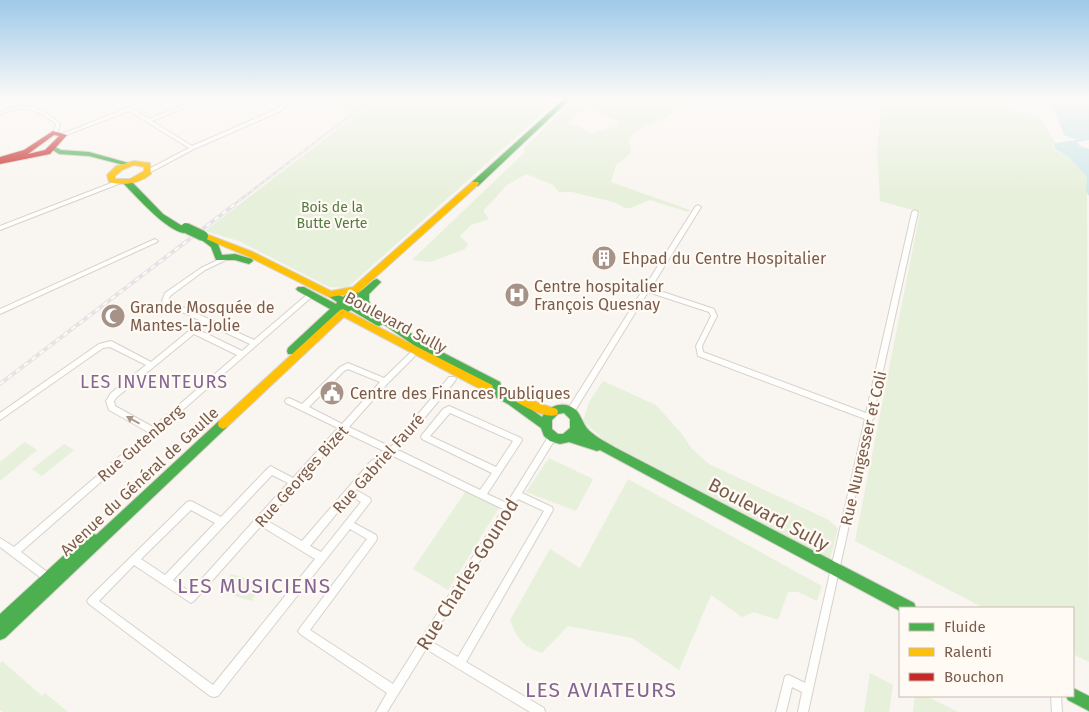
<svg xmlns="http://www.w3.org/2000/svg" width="1089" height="712" font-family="'Fira Sans',sans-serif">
  <rect width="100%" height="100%" fill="#f9f5f0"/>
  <g fill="#e7f0db" fill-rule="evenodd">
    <path d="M323 98H367L348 112 321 99Z"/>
    <path d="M378 98H560L347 288 329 287 239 241 205 231Z"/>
    <path d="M575 98H681C678 103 676 111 671 114 657 124 635 125 628 142L631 148 630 154 616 165 611 182 690 210 688 212 650 200 630 208H625L614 202 572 192H559L553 185 526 174 507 185 483 211 489 219 471 225 460 236 468 244 465 249 430 262 412 260 525 152 523 149ZM588 109 618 121 617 126 591 134 580 126 566 125 577 114Z"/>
    <path d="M888 98H975L1041 118 1055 143 1052 148 1071 159 1087 177 1089 662 1073 654V608H984L855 541 920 212 880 201 877 150 882 101Z"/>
    <path d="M603 381 656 405 682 434 692 449 709 464 829 520 838 529 830 559 604 440 583 421 589 402Z"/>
    <path d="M25 442 37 450 0 481V462Z"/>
    <path d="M64 444 74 450 42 476 32 469Z"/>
    <path d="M549 458 593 479 576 511 526 492Z"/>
    <path d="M628 479 822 586 817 601 798 592H788L778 620 754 612 742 617 711 595 679 670 632 638 568 626 542 653C523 647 517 638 510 620L550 549 580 568Z"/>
    <path d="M466 491 500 506 448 590 413 569Z"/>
    <path d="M231 574 262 582 252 601 220 592Z"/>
    <path d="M2 661 42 696 45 693 68 712H3L0 710V664Z"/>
    <path d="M870 673 893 685 889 712H864Z"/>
    <path d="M915 696H926L958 712H913Z"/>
  </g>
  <path fill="#d0e8ea" d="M1044 98H1085L1089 105V140L1077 142 1080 146 1089 149V196L1086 191 1087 177 1071 159 1054 148 1055 143 1077 140 1064 135 1055 112Z"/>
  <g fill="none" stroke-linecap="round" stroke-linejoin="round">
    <defs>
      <g id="street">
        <path d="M18 98H42C35 101 25 101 18 98Z"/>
        <path d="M202 98H207L152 121 192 146 277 109 285 102 283 98H287L289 102 281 111 194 149 149 173 147 172V170L189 148 129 111 66 135 62 134 127 108H131L149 119Z"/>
        <path d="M18 106C35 105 48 112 60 124L57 133 55 134 53 133 56 124C33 106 27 106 0 114V112Z"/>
        <path d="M119 180 122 182 121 183 0 230V226Z"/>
        <path d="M698 205 701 207 651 288 714 309 717 316 702 346 703 352 866 413 912 212 915 210 918 212 873 416 874 418 872 420 808 712H798L802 692 792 687 786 712H776L785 676 789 675 805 683 865 419 698 356 696 346 711 316 709 312 648 292 573 414 570 415 567 414 566 412 695 207Z"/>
        <path d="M155 239 158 241 157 242 0 314V309Z"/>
        <path d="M224 257 226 258 227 259 226 260 205 270 170 296 168 300 254 340 310 292H312L315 294 21 552 51 575 53 578 51 581 48 582 45 581 0 547V538L14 547 148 432 109 410 106 401 111 393 146 365 110 347 103 348 0 420V413L99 344 111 341 113 342 151 362 201 321 163 303 162 301 165 293 201 268ZM207 324 250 344 242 351 199 330ZM194 334 237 355 153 427 115 406 114 401 117 397Z"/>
        <path d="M412 352 415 355 414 357 388 383 349 427 391 447 449 377H455L456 379 455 381 398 450 480 490 492 473 422 439 421 437 422 435 443 409 449 406 521 438 522 440 521 442 487 494 507 503 550 434 553 433 556 434 557 436 522 493 552 507 553 510 466 662 544 708 545 712H530L426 649 387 712H376L387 693 300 634 298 631 300 628 367 539 350 529 218 696 214 697 210 696 89 604 87 601 89 598 187 502 190 501 193 502 221 517 268 468 271 466 274 468 293 478 338 428 286 403 285 401 286 399 289 398 302 404 340 367 348 363 384 378 410 353ZM348 369 380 382 342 424 309 407 344 371ZM450 413 513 441 496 467 430 436ZM344 432 386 452 371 461 302 541 266 520 298 486ZM393 456 503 509 393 684 310 630 376 541 377 538 376 535 354 523 371 501 370 498 356 490 377 465ZM272 475 288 483 190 592 173 580ZM351 496 361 502 321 552 310 546ZM518 499 544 511 458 657 430 641ZM191 510 215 523 165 575 141 559ZM261 526 315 559 213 685 99 601 134 565 191 603 194 601Z"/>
        <path d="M1051 696H1061L1062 712H1052Z"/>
      </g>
      <g id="fast">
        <path d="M565 98H571L478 186H472V182Z"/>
        <path d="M53 146 61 150 89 152 132 164 128 166 89 156 59 154 51 149V147Z"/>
        <path d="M124 180H130L163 214 187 229V233C170 235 136 196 124 184Z"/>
        <path d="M207 238 218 244 222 255 235 254 252 259 253 261 249 264 235 260H216L211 247 203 241Z"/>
        <path d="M377 279 381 282 369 294V301L373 309 434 348 500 382 501 385 498 388 516 398 542 417C548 405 565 400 576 410 583 418 583 427 592 433 599 439 608 443 616 448L914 603 916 608H900V611L600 450 597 451 569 442 560 444 550 441 544 436 541 428 508 404 484 391 483 388 486 385 425 353 383 324 379 326 376 325 351 310 343 315 337 313 296 354H288L287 351 288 348 330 309 298 291 296 289 298 287H304L336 304 337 302 325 294 327 292H333L343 297 353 288H359L361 290 354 297 374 280ZM360 302 365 310 356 305ZM564 413 570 419V428L563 434H558L552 429V420L558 414Z"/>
        <path d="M223 419 227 421 228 424 227 427 5 638 0 640V614L87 534 91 532 96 535 219 421Z"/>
        <path d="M1073 688 1089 696V711L1068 700 1066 696H1073Z"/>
      </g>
      <g id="slow">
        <path d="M134 161 150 163 151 174C138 184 125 186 109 182L107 175 116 166ZM134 165 144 167V171L130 179H115V176L122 170Z"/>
        <path d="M472 182H478L479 184 359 292 356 293 330 297 327 296 247 256 199 236 200 234H206L253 252 331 291 353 287Z"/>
        <path d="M343 309 492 385 493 388 492 391H484L344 317 227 427 223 429 219 427 218 424 219 421 340 310Z"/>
        <path d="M515 392 541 404 557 409 558 412 557 415C544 419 522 405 511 399L510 396 511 393Z"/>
      </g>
      <path id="jam" d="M53 131 67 135 50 154 0 164V157L24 150ZM54 135 59 136 45 150 28 154Z"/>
    </defs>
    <use href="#street" stroke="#d7d1cb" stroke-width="2"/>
    <use href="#fast" stroke="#d9d2cb" stroke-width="2"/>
    <use href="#slow" stroke="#d9d2cb" stroke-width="2"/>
    <use href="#jam" stroke="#d9d2cb" stroke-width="2"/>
    <use href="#street" fill="#fefefd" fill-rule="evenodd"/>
    <use href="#fast" fill="#4caf50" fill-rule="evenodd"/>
    <use href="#slow" fill="#ffc107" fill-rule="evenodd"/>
    <use href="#jam" fill="#c62828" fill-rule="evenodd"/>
    <defs>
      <path id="rail-far1" d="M232 206 373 98"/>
      <path id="rail" d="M0 384 234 205"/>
    </defs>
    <use href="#rail-far1" stroke="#e6e3e7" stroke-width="2.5"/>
    <use href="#rail" stroke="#e6e3e7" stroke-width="4"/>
    <use href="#rail-far1" stroke="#fffaf3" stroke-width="1" stroke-dasharray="4" stroke-linecap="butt"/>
    <use href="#rail" stroke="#fffaf3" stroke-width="2" stroke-dasharray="5" stroke-linecap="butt"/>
    <defs>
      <path id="fast-bridge" d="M186 228 203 236"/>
    </defs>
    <use href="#fast-bridge" stroke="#dad1cc" stroke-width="12" stroke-linecap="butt"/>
    <use href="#fast-bridge" stroke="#4caf50" stroke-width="10"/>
  </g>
  <defs><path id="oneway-solid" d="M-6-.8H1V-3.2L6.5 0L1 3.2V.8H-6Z" transform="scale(1.25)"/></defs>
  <use fill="#a8958b" href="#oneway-solid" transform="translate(133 420) rotate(-151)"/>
  <linearGradient id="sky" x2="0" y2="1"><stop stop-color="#9ec9e9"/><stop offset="0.5" stop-color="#fcfaf8"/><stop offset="1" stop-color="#fcfaf8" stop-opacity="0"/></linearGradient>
  <rect width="1089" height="197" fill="url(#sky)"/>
  <defs>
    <symbol id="building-disc" viewBox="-11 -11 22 22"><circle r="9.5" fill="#a69286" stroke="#fffaf3"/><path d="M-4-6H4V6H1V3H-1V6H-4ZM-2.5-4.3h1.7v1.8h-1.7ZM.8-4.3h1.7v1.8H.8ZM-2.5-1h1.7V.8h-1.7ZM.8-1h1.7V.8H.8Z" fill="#fff"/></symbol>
    <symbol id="hospital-disc" viewBox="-11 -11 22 22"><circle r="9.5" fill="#a69286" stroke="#fffaf3"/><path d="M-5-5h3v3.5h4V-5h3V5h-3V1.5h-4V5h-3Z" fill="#fff"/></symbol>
    <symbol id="mosque-disc" viewBox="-11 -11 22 22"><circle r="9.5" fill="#a69286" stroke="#fffaf3"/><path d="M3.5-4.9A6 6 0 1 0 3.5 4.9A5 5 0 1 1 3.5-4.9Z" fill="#fff"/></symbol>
    <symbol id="civic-disc" viewBox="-11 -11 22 22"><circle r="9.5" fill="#a69286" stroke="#fffaf3"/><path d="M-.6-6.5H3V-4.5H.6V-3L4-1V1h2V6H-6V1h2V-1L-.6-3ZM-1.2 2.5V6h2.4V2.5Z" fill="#fff"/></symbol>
  </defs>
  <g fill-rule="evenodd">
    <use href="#building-disc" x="590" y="244" width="28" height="28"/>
    <use href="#hospital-disc" x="503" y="281" width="28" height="28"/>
    <use href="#mosque-disc" x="99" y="302" width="28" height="28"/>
    <use href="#civic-disc" x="318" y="379" width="28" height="28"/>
  </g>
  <g text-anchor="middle" stroke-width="4.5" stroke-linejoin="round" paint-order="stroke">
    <g font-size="14" fill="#537a41" stroke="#fffaf3">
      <text x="332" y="212">Bois de la<tspan x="332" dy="16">Butte Verte</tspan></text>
    </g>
    <g font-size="16" fill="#7a5c4d" stroke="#fffaf3" text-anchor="start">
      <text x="622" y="264">Ehpad du Centre Hospitalier</text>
      <text x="534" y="292">Centre hospitalier<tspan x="534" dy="18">François Quesnay</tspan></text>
      <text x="130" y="313">Grande Mosquée de<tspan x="130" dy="18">Mantes-la-Jolie</tspan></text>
      <text x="350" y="399">Centre des Finances Publiques</text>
    </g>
    <g font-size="16" fill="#7a5c4d" stroke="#fffaf3">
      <text transform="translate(396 322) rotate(28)" y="6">Boulevard Sully</text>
      <text transform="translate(140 443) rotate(-41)" y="6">Rue Gutenberg</text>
      <text transform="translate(863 448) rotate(-77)" y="6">Rue Nungesser et Coli</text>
      <text transform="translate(378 463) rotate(-48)" y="6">Rue Gabriel Fauré</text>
      <text transform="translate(301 476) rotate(-48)" y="6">Rue Georges Bizet</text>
      <text transform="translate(139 481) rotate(-43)" y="6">Avenue du Général de Gaulle</text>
    </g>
    <g font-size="18" letter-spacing="1" fill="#846695" stroke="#fffaf3">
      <text x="154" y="388">LES INVENTEURS</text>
    </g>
    <g font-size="19" fill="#7a5c4d" stroke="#fffaf3">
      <text transform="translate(769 514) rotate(28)" y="7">Boulevard Sully</text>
      <text transform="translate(467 574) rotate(-58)" y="7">Rue Charles Gounod</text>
    </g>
    <g font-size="21" letter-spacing="1" fill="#846695" stroke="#fffaf3">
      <text x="254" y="593">LES MUSICIENS</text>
      <text x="601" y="697">LES AVIATEURS</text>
    </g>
  </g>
  <rect x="899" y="607" width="175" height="90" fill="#fffaf3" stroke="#cabbb1"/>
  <rect x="909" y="623" width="25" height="8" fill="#4caf50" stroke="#cabbb1"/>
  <text x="944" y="632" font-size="15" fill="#7a5c4d">Fluide</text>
  <rect x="909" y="648" width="25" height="8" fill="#ffc107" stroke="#cabbb1"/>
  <text x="944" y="657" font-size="15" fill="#7a5c4d">Ralenti</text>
  <rect x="909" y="673" width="25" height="8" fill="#c62828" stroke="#cabbb1"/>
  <text x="944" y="682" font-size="15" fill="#7a5c4d">Bouchon</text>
</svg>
